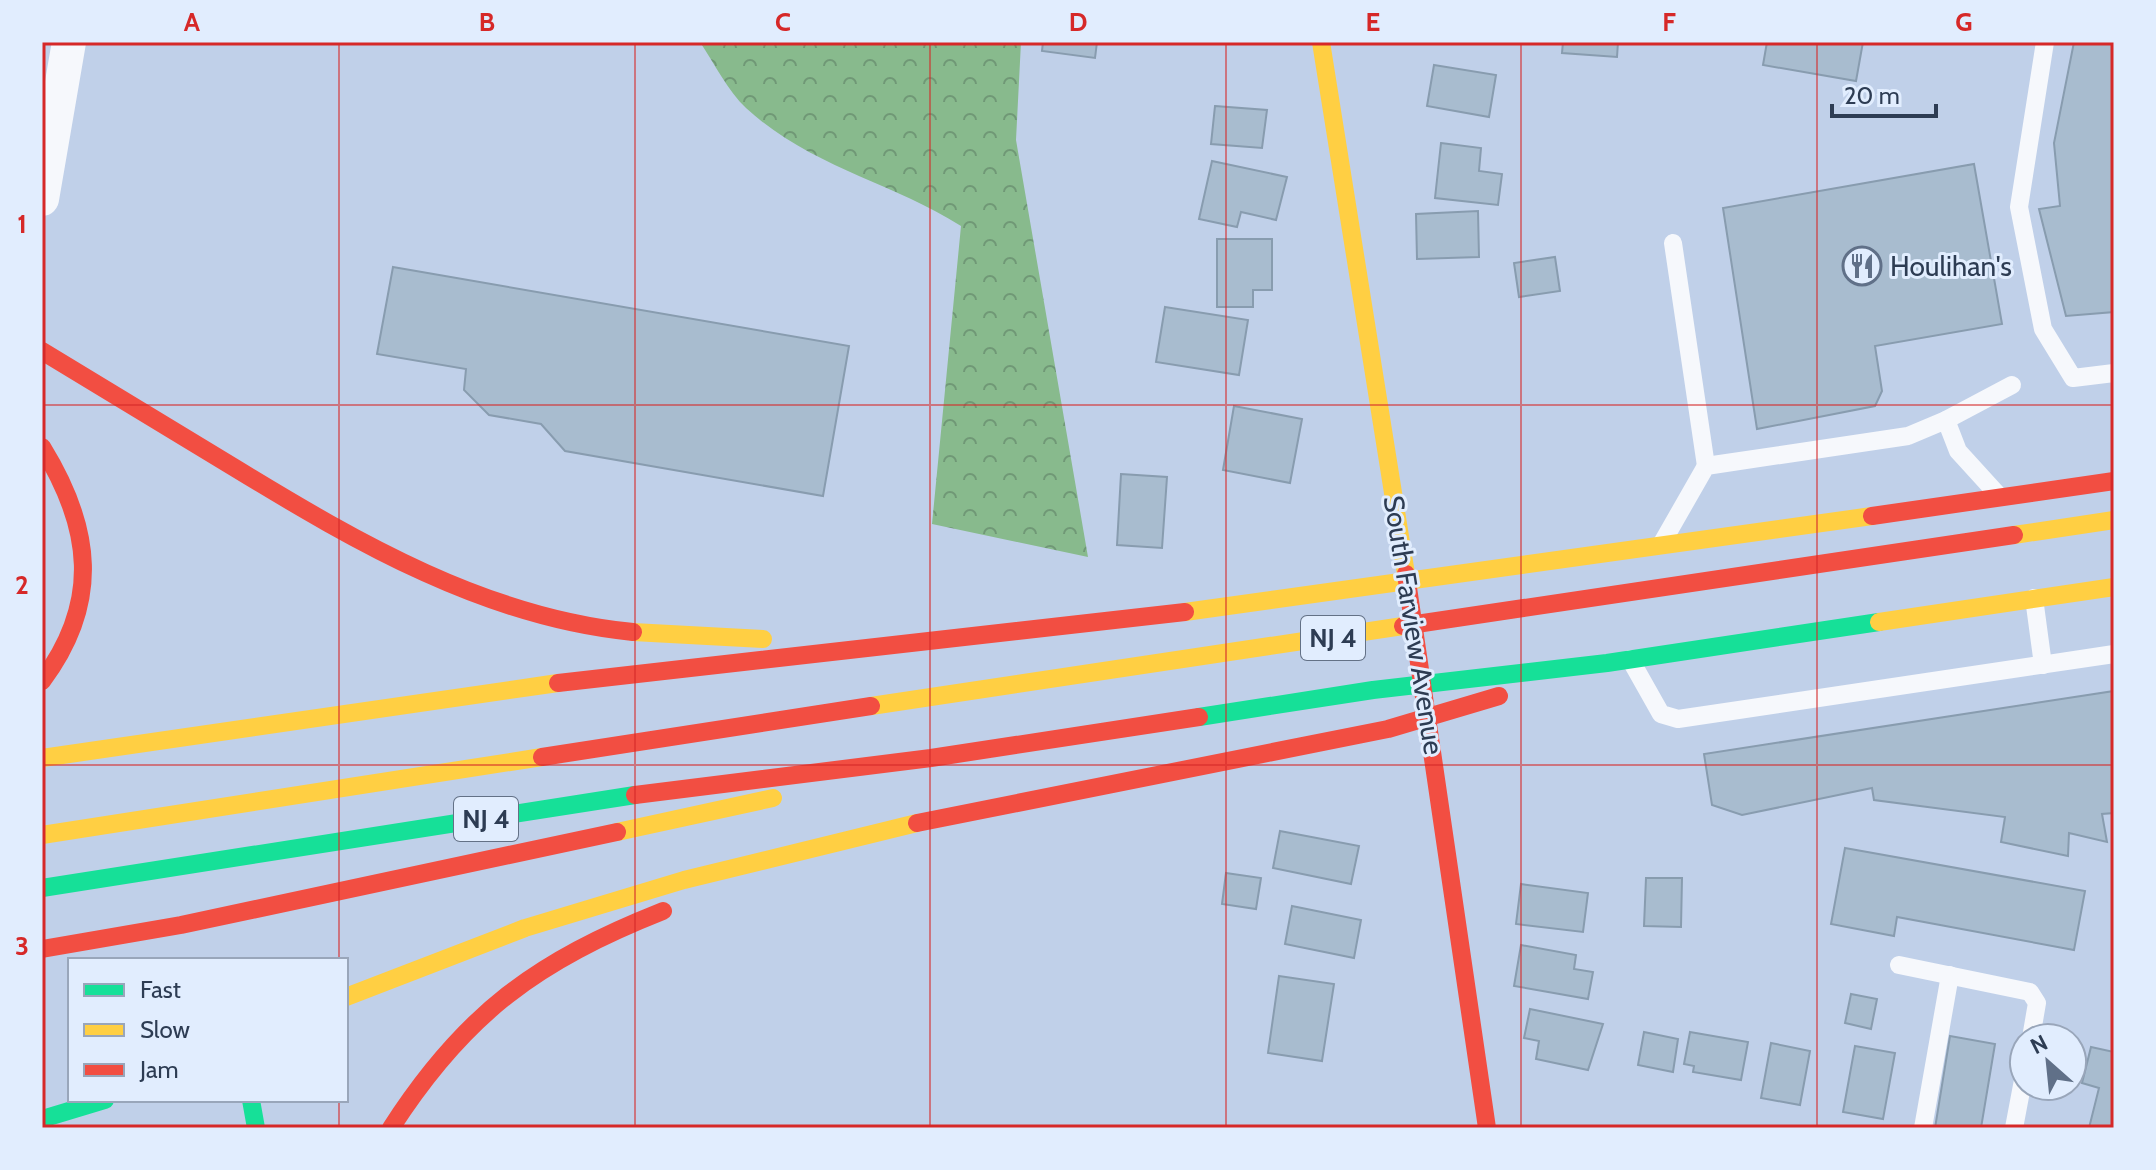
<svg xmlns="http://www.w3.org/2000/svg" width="2156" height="1170" font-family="Cabin,sans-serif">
  <defs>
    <pattern id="forest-crowns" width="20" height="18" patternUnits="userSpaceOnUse" patternTransform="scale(2)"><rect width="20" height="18" fill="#88ba8d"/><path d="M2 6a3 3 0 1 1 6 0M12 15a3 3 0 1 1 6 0" fill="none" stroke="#709876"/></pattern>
  </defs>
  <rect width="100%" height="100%" fill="#c0d0e9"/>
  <path fill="url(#forest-crowns)" d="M700 42H1021L1016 140 1088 557 932 524 961 226C889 181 810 167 746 108 728 91 714 63 700 42Z"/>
  <g fill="#a8bccf" stroke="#889caf" stroke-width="2">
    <path d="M1043 42H1097L1095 58 1042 51Z"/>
    <path d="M1563 42H1618L1617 57 1562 53Z"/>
    <path d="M1767 42H1863L1856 81 1763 65Z"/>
    <path d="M2074 42H2114V312L2066 316 2039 209 2060 206 2054 143Z"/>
    <path d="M1434 65 1496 75 1489 117 1427 106Z"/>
    <path d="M1215 106 1267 110 1262 148 1211 144Z"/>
    <path d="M1441 143 1481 148 1479 171 1502 174 1498 205 1435 198Z"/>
    <path d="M1212 161 1287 177 1276 220 1241 212 1237 227 1199 219Z"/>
    <path d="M1974 164 2002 324 1875 346 1882 391 1875 406 1757 429 1723 208Z"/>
    <path d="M1478 211 1479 257 1417 259 1416 214Z"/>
    <path d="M1217 239H1272V290H1253V307H1217Z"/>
    <path d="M1555 257 1560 291 1519 297 1514 263Z"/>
    <path d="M393 267 849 346 823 496 565 451 541 424 489 415 464 390 466 369 377 354Z"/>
    <path d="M1165 307 1248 320 1239 375 1156 362Z"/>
    <path d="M1234 406 1302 419 1290 483 1223 470Z"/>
    <path d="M1121 474 1167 477 1162 548 1117 545Z"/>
    <path d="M2114 691V813L2102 814 2107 842 2069 833 2068 856 2001 842 2005 817 1874 800 1872 788 1742 815 1712 805 1704 754Z"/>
    <path d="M1280 831 1359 846 1351 884 1273 868Z"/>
    <path d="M1845 848 2085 891 2074 950 1897 917 1894 936 1831 924Z"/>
    <path d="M1226 873 1261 878 1256 909 1222 904Z"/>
    <path d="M1646 878H1682L1681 927 1644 926Z"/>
    <path d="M1521 884 1588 893 1583 932 1516 924Z"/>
    <path d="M1292 906 1361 920 1354 958 1285 944Z"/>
    <path d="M1521 945 1576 955 1574 969 1593 972 1588 999 1514 986Z"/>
    <path d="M1279 976 1334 984 1322 1061 1268 1053Z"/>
    <path d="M1851 994 1877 999 1871 1029 1845 1023Z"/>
    <path d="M1530 1009 1603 1024 1588 1070 1536 1059 1539 1041 1524 1038Z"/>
    <path d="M1644 1032 1678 1039 1673 1072 1638 1065Z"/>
    <path d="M1690 1032 1748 1042 1741 1080 1693 1072 1694 1066 1684 1064Z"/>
    <path d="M1950 1036 1995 1044 1981 1128H1935Z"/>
    <path d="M1771 1043 1810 1051 1800 1105 1761 1098Z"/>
    <path d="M1855 1046 1895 1053 1883 1119 1843 1112Z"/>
    <path d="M2091 1047 2114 1052V1128H2089L2099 1088 2082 1083Z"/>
  </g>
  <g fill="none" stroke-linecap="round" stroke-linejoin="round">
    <g stroke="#f6f8fc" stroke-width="18">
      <path d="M2045 42 2019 207 2043 329 2073 378 2114 373"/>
      <path d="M1673 243 1706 466"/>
      <path d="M1946 420 2012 385"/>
      <path d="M1662 543 1706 466 1908 436 1946 420 1958 451 1999 496"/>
      <path d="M2034 598 2043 665"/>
      <path d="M1630 659 1661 714 1678 719 2114 654"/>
      <path d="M1899 965 2030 992 2037 1003 2031 1038"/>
      <path d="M1923 1128 1950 975"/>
      <path d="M2014 1128 2024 1075"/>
    </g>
    <path stroke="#f6f8fc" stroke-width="34" d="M42 199 69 42"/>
    <g stroke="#16e098" stroke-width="18">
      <path d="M1199 717 1373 690 1607 663 1879 622"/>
      <path d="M42 888 635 795"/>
      <path d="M251 1100 256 1128"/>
      <path d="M42 1119 105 1100"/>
    </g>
    <g stroke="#ffcf43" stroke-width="18">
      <path d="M1321 42 1406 574"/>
      <path d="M2014 535 2114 520"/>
      <path d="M1185 612 1872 516"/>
      <path d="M1879 622 2114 587"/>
      <path d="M633 632 763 639"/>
      <path d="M871 706 1403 626"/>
      <path d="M42 758 558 683"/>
      <path d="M617 832 773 798"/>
      <path d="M42 835 542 757"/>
      <path d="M346 997 525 928 684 880 917 823"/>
    </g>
    <g stroke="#f24e42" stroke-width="18">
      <path d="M42 351C106 390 171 429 235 468 358 543 487 618 633 632"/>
      <path d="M42 447C92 528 101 602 42 681"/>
      <path d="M1872 516 2114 481"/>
      <path d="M1406 574 1487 1128"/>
      <path d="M1403 626 2014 535"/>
      <path d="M558 683 1185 612"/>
      <path d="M542 757 871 706"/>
      <path d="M635 795 931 758 1199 717"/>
      <path d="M917 823 1388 729 1499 696"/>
      <path d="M42 949 181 925 617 832"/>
      <path d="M391 1128C465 1013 537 961 663 911"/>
    </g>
  </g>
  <path fill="none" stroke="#d62828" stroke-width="2" stroke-opacity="0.55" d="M339 42V960M635 42V1128M930 42V1128M1226 42V1128M1521 42V1128M1817 42V1128M42 405H2114M42 765H2114M339 1100V1128"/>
  <defs>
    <symbol id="restaurant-ring" viewBox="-11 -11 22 22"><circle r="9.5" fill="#e1edfe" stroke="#607088" stroke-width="1.5"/><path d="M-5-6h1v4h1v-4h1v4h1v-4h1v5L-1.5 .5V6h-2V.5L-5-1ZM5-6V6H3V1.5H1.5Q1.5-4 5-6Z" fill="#607088"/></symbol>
  </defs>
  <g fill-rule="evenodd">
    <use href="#restaurant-ring" x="1840" y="244" width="44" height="44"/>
  </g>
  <g text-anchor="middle" stroke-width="6" stroke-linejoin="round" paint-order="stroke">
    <g fill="#e1edfe" stroke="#637186" stroke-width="2">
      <rect x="1301" y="616" width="64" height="44" rx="6"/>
      <rect x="454" y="797" width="64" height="44" rx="6"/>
    </g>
    <g font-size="26" font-weight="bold" fill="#2d3c53">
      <text x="1333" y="647">NJ 4</text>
      <text x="486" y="828">NJ 4</text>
    </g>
    <g font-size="28" fill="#2d3c53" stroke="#e1edfe" text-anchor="start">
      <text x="1890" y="276">Houlihan's</text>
    </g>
    <g font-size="28" fill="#2d3c53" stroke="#e1edfe">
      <text transform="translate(1414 625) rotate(81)" y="10">South Farview Avenue</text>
    </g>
  </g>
  <rect width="2156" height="1170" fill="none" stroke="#e1edfe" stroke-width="88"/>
  <rect x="68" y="958" width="280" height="144" fill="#e1edfe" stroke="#99a6ba" stroke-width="2"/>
  <rect x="84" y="984" width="40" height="12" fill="#16e098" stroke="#99a6ba" stroke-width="2"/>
  <text x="140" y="998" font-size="24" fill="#2d3c53">Fast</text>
  <rect x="84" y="1024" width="40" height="12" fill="#ffcf43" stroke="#99a6ba" stroke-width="2"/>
  <text x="140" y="1038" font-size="24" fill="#2d3c53">Slow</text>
  <rect x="84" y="1064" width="40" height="12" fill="#f24e42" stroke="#99a6ba" stroke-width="2"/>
  <text x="140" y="1078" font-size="24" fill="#2d3c53">Jam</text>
  <g transform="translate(2048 1062) rotate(333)"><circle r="38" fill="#e1edfe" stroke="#99a6ba" stroke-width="2"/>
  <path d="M0-6L14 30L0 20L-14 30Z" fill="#607088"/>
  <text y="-12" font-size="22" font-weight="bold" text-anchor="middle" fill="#2d3c53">N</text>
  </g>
  <path d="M1832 104v12h104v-12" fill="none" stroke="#2d3c53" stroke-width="4"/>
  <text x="1844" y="104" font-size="24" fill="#2d3c53" stroke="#e1edfe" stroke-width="6" paint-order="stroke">20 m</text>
  <rect x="44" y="44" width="2068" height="1082" fill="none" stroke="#d62828" stroke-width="3"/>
  <g font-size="26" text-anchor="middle" font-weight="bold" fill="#d62828">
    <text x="192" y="31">A</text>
    <text x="487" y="31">B</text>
    <text x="783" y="31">C</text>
    <text x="1078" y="31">D</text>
    <text x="1373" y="31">E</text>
    <text x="1669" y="31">F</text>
    <text x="1964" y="31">G</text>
    <text x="22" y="233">1</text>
    <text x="22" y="594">2</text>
    <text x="22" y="955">3</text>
  </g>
</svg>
